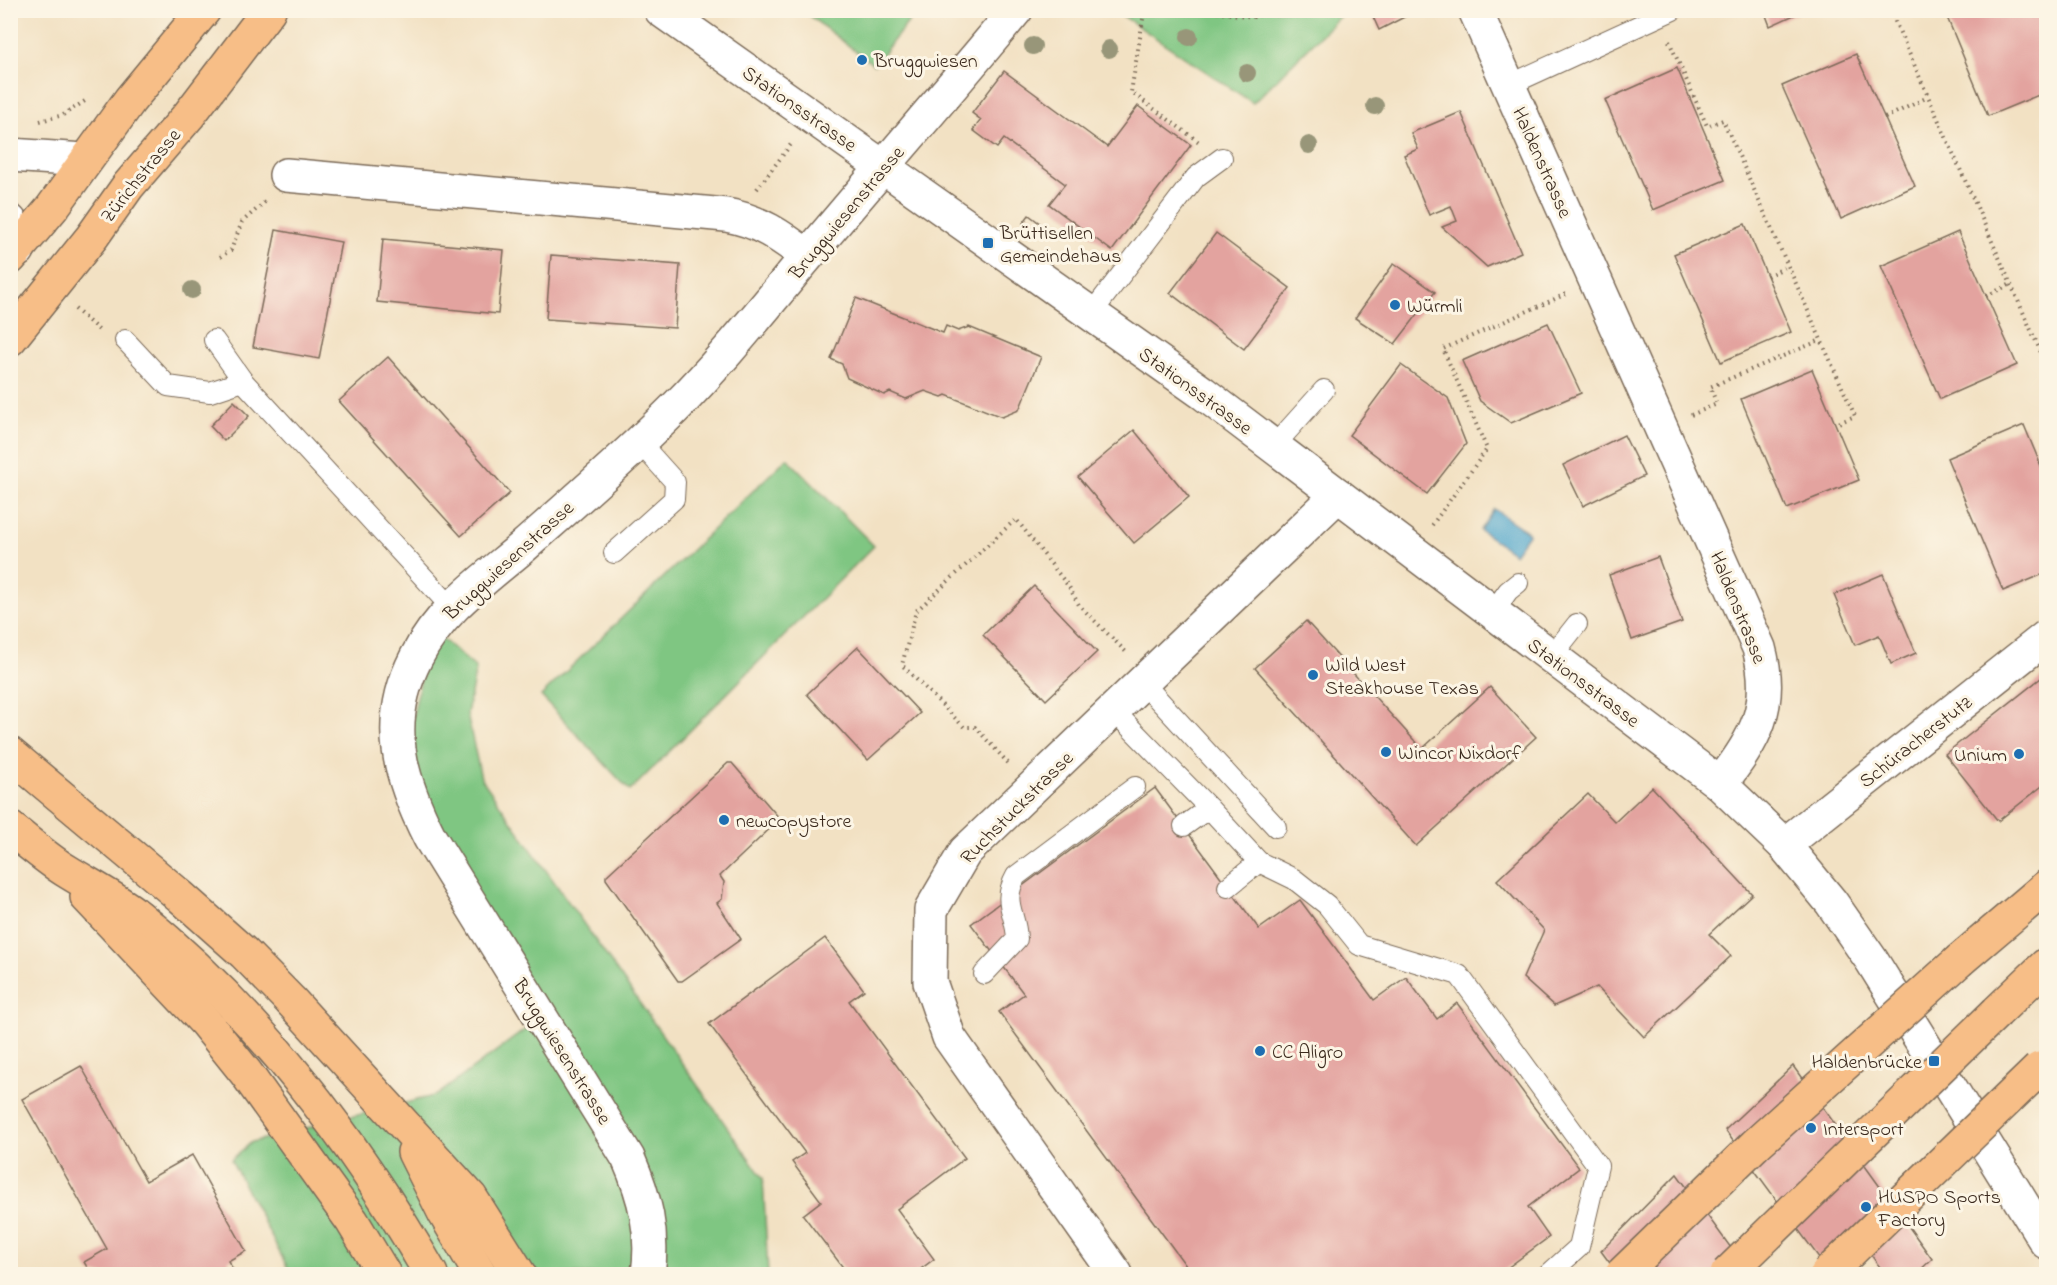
<svg xmlns="http://www.w3.org/2000/svg" width="2057" height="1285" font-family="'Indie Flower',sans-serif">
  <rect width="100%" height="100%" fill="#fcf5e5"/>
  <filter id="ink" filterUnits="userSpaceOnUse"><feTurbulence type="fractalNoise" baseFrequency=".0167" numOctaves="2"/><feDisplacementMap in="SourceGraphic" scale="12" xChannelSelector="R" yChannelSelector="G"/><feConvolveMatrix kernelMatrix="1 2 1 2 8 2 1 2 1" color-interpolation-filters="sRGB"/></filter>
  <filter id="wash" filterUnits="userSpaceOnUse"><feTurbulence type="fractalNoise" baseFrequency=".008" numOctaves="4" result="noise"/><feDisplacementMap in="SourceGraphic" scale="24" xChannelSelector="R" yChannelSelector="G"/><feGaussianBlur stdDeviation="1.35" result="paint"/><feColorMatrix in="noise" values="0 0 0 0 0 0 0 0 0 0 0 0 0 0 0 0 0 1.4 0 .05"/><feComposite in="paint" operator="in"/></filter>
  <g filter="url(#wash)">
    <rect width="100%" height="100%" fill="#f2e1c3"/>
    <g fill="#7fc682" stroke="#5d7850" stroke-width="1.5">
      <path d="M1114 10H1345V11L1253 103Z"/>
      <path d="M803 11H917L874 65Z"/>
      <path d="M787 458 874 546 630 791 541 696Z"/>
      <path d="M432 630 476 668 467 714 481 778 763 1178 768 1274H291L231 1160 252 1142 437 1095 542 1017 401 768Z"/>
    </g>
    <path fill="#50a6cc" stroke="#466875" stroke-width="1.5" d="M1494 509 1529 533 1514 554 1480 530Z"/>
    <g id="blocks">
      <g fill="#e3a39f">
        <path d="M1370 10H1418L1379 30Z"/>
        <path d="M1764 10H1805L1770 26Z"/>
        <path d="M1944 10H2046V92L1988 116Z"/>
        <path d="M1856 54 1915 186 1841 219 1782 86Z"/>
        <path d="M1677 68 1725 180 1653 210 1605 100Z"/>
        <path d="M1004 71 1107 147 1138 106 1191 145 1112 251 1049 204 1065 184 1004 139 997 148 973 130 981 120 972 113Z"/>
        <path d="M1461 112 1521 252 1487 267 1442 227 1457 221 1451 206 1429 215 1404 155 1418 149 1411 133Z"/>
        <path d="M1029 215 1042 225 1036 233 1023 223Z"/>
        <path d="M1745 224 1791 332 1721 362 1674 254Z"/>
        <path d="M276 230 341 242 319 359 253 347Z"/>
        <path d="M1958 232 2017 365 1940 399 1881 266Z"/>
        <path d="M1216 233 1290 288 1244 349 1170 293Z"/>
        <path d="M383 239 504 250 498 314 377 302Z"/>
        <path d="M551 255 680 265 675 328 546 319Z"/>
        <path d="M1394 263 1435 292 1395 344 1355 318Z"/>
        <path d="M856 298 943 333 946 326 958 331 969 327 1041 357 1019 410 1002 417 946 395 942 397 925 391 906 399 890 392 884 395 847 378 842 364 831 359Z"/>
        <path d="M1548 323 1581 393 1511 423 1480 401 1462 361Z"/>
        <path d="M388 357 510 493 461 536 339 401Z"/>
        <path d="M1401 365 1448 398 1466 444 1427 494 1349 435Z"/>
        <path d="M1812 369 1859 480 1787 509 1741 399Z"/>
        <path d="M234 401 249 416 224 441 210 426Z"/>
        <path d="M2024 425 2046 478V573L2003 591 1947 458Z"/>
        <path d="M1134 430 1189 497 1134 543 1078 477Z"/>
        <path d="M1624 435 1644 476 1583 506 1563 465Z"/>
        <path d="M1658 557 1682 622 1632 640 1609 575Z"/>
        <path d="M1883 574 1916 653 1891 664 1879 635 1855 645 1834 595Z"/>
        <path d="M1034 586 1097 652 1046 700 983 635Z"/>
        <path d="M1306 621 1422 749 1490 687 1536 737 1416 846 1255 668Z"/>
        <path d="M858 647 920 713 868 760 807 694Z"/>
        <path d="M2046 674V783L1998 821 1945 754Z"/>
        <path d="M728 763H732L780 819 720 876 724 882 722 899 717 903 741 939 682 981H678L606 879V876Z"/>
        <path d="M1652 787 1752 894 1709 934 1731 956 1644 1037 1597 987 1554 1006 1523 978 1544 930 1497 880 1588 794 1615 822Z"/>
        <path d="M1155 788 1259 929 1300 900 1374 1000 1406 977 1437 1019 1457 1003 1579 1168 1528 1207 1549 1237 1499 1274H1192L999 1012 1024 994 971 924Z"/>
        <path d="M825 938 864 990 849 1001 965 1158 897 1209 934 1259 914 1274H848L803 1215 821 1201 792 1162 805 1153 709 1024Z"/>
        <path d="M81 1066 146 1181 192 1155 246 1251 228 1261 236 1274H91L84 1262 107 1249 22 1099Z"/>
        <path d="M1793 1066 1932 1259 1916 1274H1885L1866 1248 1831 1274 1725 1130Z"/>
        <path d="M1677 1174 1750 1274H1618L1601 1251Z"/>
      </g>
    </g>
  </g>
  <g filter="url(#ink)">
    <use href="#blocks" fill-opacity="0" stroke="#7b6a58" stroke-width="1.5"/>
    <g fill="none" stroke-linecap="round" stroke-linejoin="round">
      <defs>
        <g id="service">
          <path d="M1509 85 1673 10"/>
          <path d="M1091 314 1196 177 1222 158"/>
          <path d="M125 340 168 386 210 392 243 381"/>
          <path d="M214 340 243 381 451 607"/>
          <path d="M1273 447 1324 390"/>
          <path d="M614 553 674 499 675 482 639 442"/>
          <path d="M1493 612 1508 591 1518 583"/>
          <path d="M1551 657 1577 624"/>
          <path d="M1143 683 1276 827"/>
          <path d="M1114 711 1209 808"/>
          <path d="M1184 826 1209 808 1259 862 1294 879 1327 905 1359 945 1459 975 1598 1166 1579 1247 1549 1274"/>
          <path d="M1228 887 1259 862"/>
          <path d="M984 974 1017 939C1016 912 1001 903 1016 876L1135 787"/>
        </g>
        <g id="minor">
          <path d="M1475 10 1759 648C1775 706 1755 740 1720 784"/>
          <path d="M286 175 726 215C758 220 782 237 807 256"/>
          <path d="M1784 845 2046 637"/>
          <path d="M648 1274C654 1232 645 1197 628 1158L430 838C399 777 383 722 416 658 440 610 484 580 524 546 575 501 627 456 675 408 723 360 766 305 810 253 878 172 948 92 1016 10"/>
          <path d="M1116 1274 949 1037 930 982 931 910 965 852 1338 495"/>
        </g>
        <g id="tertiary">
          <path d="M661 10 1203 393 1720 784 1784 845 1831 902 1872 961 2046 1242"/>
          <path d="M10 155 84 160"/>
          <path d="M10 221 18 250"/>
        </g>
        <g id="primary">
          <path d="M10 258 52 208 130 100 204 10"/>
          <path d="M10 339 92 237 128 186 189 115 269 10"/>
        </g>
        <g id="motorway">
          <path d="M10 754 180 896 244 953 290 1000 471 1198 519 1274"/>
          <path d="M10 828C28 842 46 858 65 870 89 885 116 899 138 916 260 1016 353 1139 431 1274"/>
          <path d="M87 897 205 1022 246 1073 352 1221 384 1274"/>
          <path d="M1960 960 2046 887"/>
          <path d="M1997 1012 2046 965"/>
          <path d="M414 1152 445 1214 480 1274"/>
        </g>
      </defs>
      <use href="#service" stroke="#7b6a58" stroke-width="22"/>
      <use href="#minor" stroke="#7b6a58" stroke-width="36"/>
      <use href="#tertiary" stroke="#7b6a58" stroke-width="36"/>
      <use href="#primary" stroke="#7b6a58" stroke-width="36"/>
      <use href="#motorway" stroke="#7b6a58" stroke-width="36"/>
      <g stroke="#7b6a58" stroke-width="4" stroke-dasharray="1.5 4.5" stroke-linecap="butt">
        <path d="M1139 10 1144 13 1147 10"/>
        <path d="M1199 10 1254 17 1275 10"/>
        <path d="M1890 10 2046 364"/>
        <path d="M1144 13 1131 92 1199 142"/>
        <path d="M1669 41 1707 126 1723 120 1855 416 1836 424"/>
        <path d="M1885 118 1928 97"/>
        <path d="M40 121 63 115 85 101"/>
        <path d="M757 189 792 143"/>
        <path d="M220 257 231 250 242 222 266 201"/>
        <path d="M1767 276 1788 266"/>
        <path d="M1986 296 2011 284"/>
        <path d="M75 309 101 332"/>
        <path d="M1691 415 1717 404 1710 387 1821 340"/>
        <path d="M1432 525 1487 449 1443 349 1566 294"/>
        <path d="M1008 763 975 727H964L902 665 916 611 1016 519 1069 587 1079 605 1127 653"/>
      </g>
      <use href="#service" stroke="#fff" stroke-width="20"/>
      <use href="#minor" stroke="#fff" stroke-width="33"/>
      <use href="#tertiary" stroke="#fff" stroke-width="33"/>
      <use href="#primary" stroke="#f7be87" stroke-width="33"/>
      <use href="#motorway" stroke="#f7be87" stroke-width="33"/>
      <defs>
        <g id="motorway-bridge">
          <path d="M1622 1274 1755 1145 1960 960"/>
          <path d="M1727 1274 1997 1012"/>
          <path d="M1827 1274 2039 1069"/>
        </g>
      </defs>
      <use href="#motorway-bridge" stroke="#7b6a58" stroke-width="36" stroke-linecap="butt"/>
      <use href="#motorway-bridge" stroke="#f7be87" stroke-width="33"/>
    </g>
    <g fill="#989679">
      <circle cx="1189" cy="37" r="9"/>
      <circle cx="1033" cy="46" r="9"/>
      <circle cx="1109" cy="49" r="9"/>
      <circle cx="1247" cy="73" r="9"/>
      <circle cx="1375" cy="106" r="9"/>
      <circle cx="1309" cy="145" r="9"/>
      <circle cx="192" cy="290" r="9"/>
    </g>
  </g>
  <g fill="#1f6fb2" stroke="#fcf5e5" stroke-width="2">
    <circle cx="862" cy="60" r="6"/>
    <rect x="982" y="237" width="12" height="12" rx="3"/>
    <circle cx="1395" cy="305" r="6"/>
    <circle cx="1313" cy="675" r="6"/>
    <circle cx="1386" cy="752" r="6"/>
    <circle cx="2019" cy="754" r="6"/>
    <circle cx="724" cy="820" r="6"/>
    <circle cx="1260" cy="1051" r="6"/>
    <rect x="1928" y="1055" width="12" height="12" rx="3"/>
    <circle cx="1811" cy="1128" r="6"/>
    <circle cx="1866" cy="1207" r="6"/>
  </g>
  <g text-anchor="middle" stroke-width="6" stroke-linejoin="round" paint-order="stroke">
    <g font-size="20" fill="#3b2a1e" stroke="#fcf5e5" text-anchor="start">
      <text x="874" y="67">Bruggwiesen</text>
      <text x="1000" y="239">Brüttisellen<tspan x="1000" dy="23">Gemeindehaus</tspan></text>
      <text x="1407" y="312">Würmli</text>
      <text x="1325" y="671">Wild West<tspan x="1325" dy="23">Steakhouse Texas</tspan></text>
      <text x="1398" y="759">Wincor Nixdorf</text>
      <text x="2007" y="761" text-anchor="end">Unium</text>
      <text x="736" y="827">newcopystore</text>
      <text x="1272" y="1058">CC Aligro</text>
      <text x="1922" y="1068" text-anchor="end">Haldenbrücke</text>
      <text x="1823" y="1135">Intersport</text>
      <text x="1878" y="1203">HUSPO Sports<tspan x="1878" dy="23">Factory</tspan></text>
    </g>
    <g font-size="20" fill="#3b2a1e" stroke="#fcf5e5">
      <text transform="translate(800 108) rotate(35)" y="7">Stationsstrasse</text>
      <text transform="translate(1543 162) rotate(66)" y="7">Haldenstrasse</text>
      <text transform="translate(140 175) rotate(-51)" y="7">Zürichstrasse</text>
      <text transform="translate(846 212) rotate(-50)" y="7">Bruggwiesenstrasse</text>
      <text transform="translate(1196 390) rotate(36)" y="7">Stationsstrasse</text>
      <text transform="translate(508 560) rotate(-42)" y="7">Bruggwiesenstrasse</text>
      <text transform="translate(1739 607) rotate(68)" y="7">Haldenstrasse</text>
      <text transform="translate(1584 682) rotate(37)" y="7">Stationsstrasse</text>
      <text transform="translate(1915 741) rotate(-38)" y="7">Schüracherstutz</text>
      <text transform="translate(1016 807) rotate(-45)" y="7">Ruchstuckstrasse</text>
      <text transform="translate(563 1051) rotate(58)" y="7">Bruggwiesenstrasse</text>
    </g>
  </g>
  <rect width="2057" height="1285" fill="none" stroke="#fcf5e5" stroke-width="36"/>
</svg>
